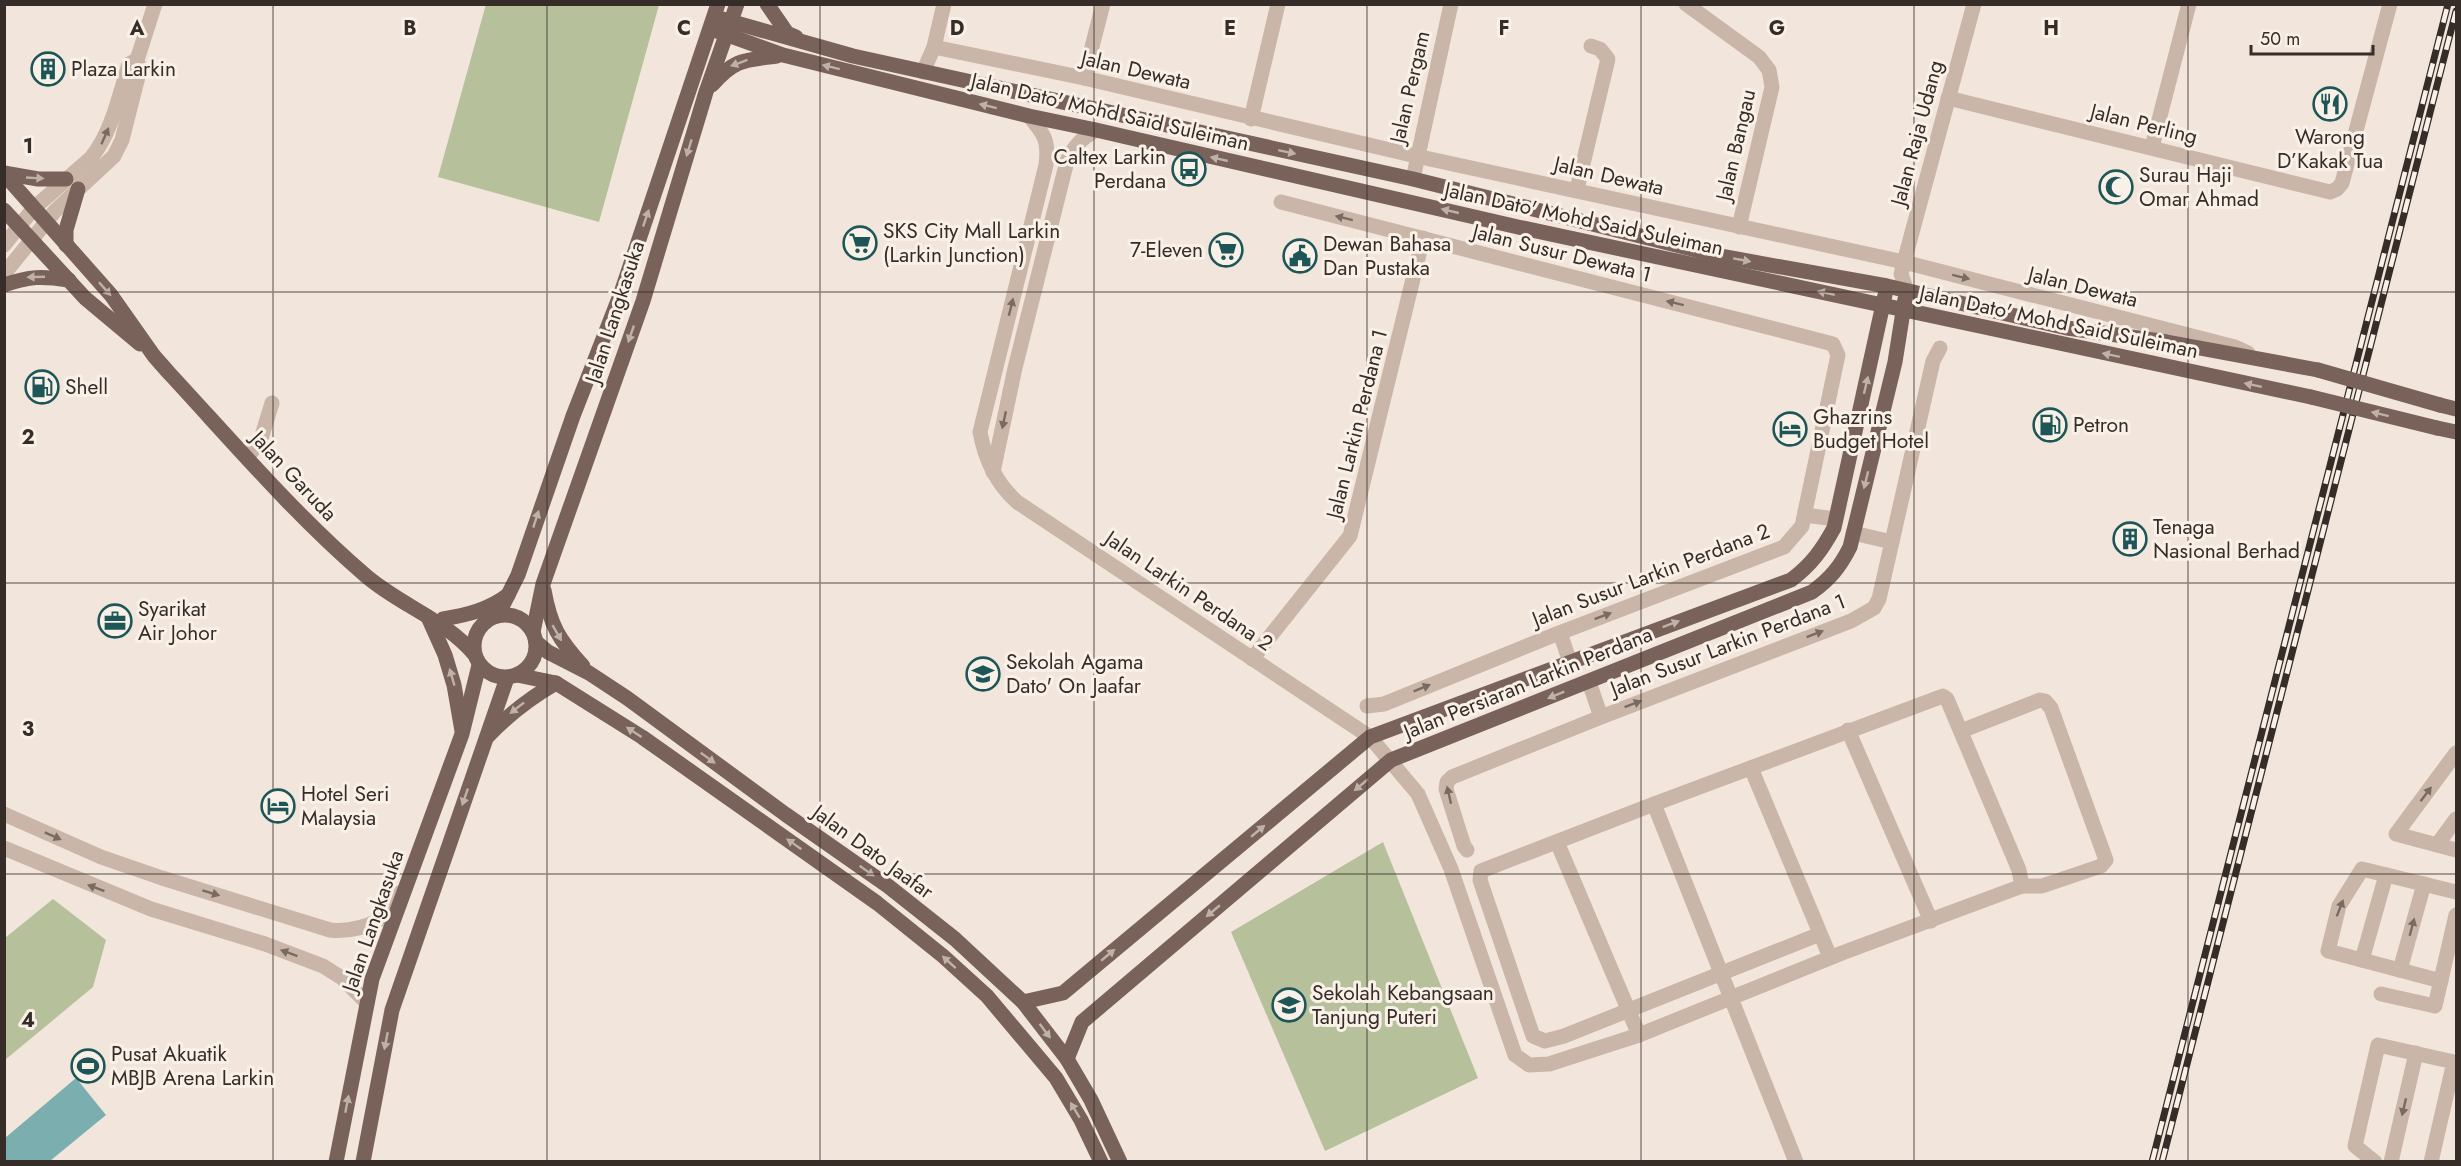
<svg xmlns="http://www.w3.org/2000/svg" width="2461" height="1166" font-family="Jost,sans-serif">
  <rect width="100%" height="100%" fill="#f2e6dc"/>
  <g fill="#b6c19c">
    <path d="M486 4 659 5 599 222 438 177Z"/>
    <path d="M1383 842 1478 1078 1325 1151 1231 932Z"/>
    <path d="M53 899 106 940 93 987 5 1060V938Z"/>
  </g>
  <path fill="#7bafaf" d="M76 1078 106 1115 50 1161H5V1138Z"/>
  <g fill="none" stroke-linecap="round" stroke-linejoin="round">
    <g stroke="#cab6a8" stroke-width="15">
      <path d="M1686 4 1759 57 1769 70 1772 87 1739 227"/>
      <path d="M934 47 1084 78 1416 156 1904 262 2235 347 2248 353"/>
      <path d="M923 72 934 47 944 4"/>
      <path d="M1084 78 1103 4"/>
      <path d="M1948 98 2330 192 2337 189 2342 183 2390 4"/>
      <path d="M1029 116C1045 135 1049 141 1046 165L980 432C985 460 996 483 1017 502L1370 737 1418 794 1451 869 1515 1055 1529 1065 1549 1064 1639 1035 1842 953 2022 886 2019 870 1947 699 1943 696 1654 804 1481 871 1480 880 1533 1036 1545 1041 1564 1036 1820 934"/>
      <path d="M1251 119 1278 4"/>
      <path d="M2152 147 2189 4"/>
      <path d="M1413 179 1451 4"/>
      <path d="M1577 189 1608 59 1600 49 1591 46"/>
      <path d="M1281 202 1833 344 1838 355 1802 526 1784 547 1554 635 1384 704 1367 706"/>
      <path d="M4 245 34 208 91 158C112 132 119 96 129 64L137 60"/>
      <path d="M4 274 55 211 114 156 122 140 140 69 137 60 155 4"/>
      <path d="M1907 291 1901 274 1904 262 1974 4"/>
      <path d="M247 457 260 442 272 403"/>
      <path d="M993 472 1015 368 1067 161C1074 146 1082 138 1096 130"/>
      <path d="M1805 515 1835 519"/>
      <path d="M1853 533 1892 542"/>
      <path d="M1560 633 1570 662"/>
      <path d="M1252 659 1350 536 1423 238"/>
      <path d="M1589 682 1601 717"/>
      <path d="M1848 730 1931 921"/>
      <path d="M1961 731 2040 700 2045 701 2051 708 2106 860 2101 866 2042 886H2022"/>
      <path d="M2456 753 2396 834 2456 850"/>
      <path d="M1751 768 1830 957"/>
      <path d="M1654 804 1796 1162"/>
      <path d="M4 814 101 857 162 878 330 930C347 932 373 927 387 914 392 909 396 899 399 893"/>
      <path d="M1557 842 1639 1035"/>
      <path d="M2437 845 2456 819"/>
      <path d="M4 848 151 909 265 944 323 966 342 978 367 1003"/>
      <path d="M1467 850 1464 846 1446 789 1447 782 1452 777 1601 717 1851 621 1874 608 1879 599 1933 361 1940 348"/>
      <path d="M2362 960 2386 875"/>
      <path d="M2400 970 2424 884"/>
      <path d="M2441 981 2328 951 2339 906 2362 869 2456 892"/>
      <path d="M2381 994 2435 1006 2456 915"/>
      <path d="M2375 1162 2355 1146 2378 1045 2454 1062 2431 1162"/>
      <path d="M2391 1162 2416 1053"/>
    </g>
    <g stroke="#786259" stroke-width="15">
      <path d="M767 4 787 33 796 37"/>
      <path d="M715 17 853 56 1413 179 1720 256 1887 286 2067 328 2167 342 2318 370"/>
      <path d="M711 29 783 55 1029 116 1096 130 1518 227 2311 397"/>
      <path d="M712 85C734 59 745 60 777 56"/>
      <path d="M4 173 38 179H66"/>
      <path d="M4 174 111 295 154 356 169 373C233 442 294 514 365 575 399 605 445 619 475 655"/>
      <path d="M4 210 85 298 140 344"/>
      <path d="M66 245V230L78 189"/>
      <path d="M4 285C30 276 42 276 69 280"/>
      <path d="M2440 405 2456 409"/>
      <path d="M2437 428 2456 432"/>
      <path d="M544 590C550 625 559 640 583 666"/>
      <circle cx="505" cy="646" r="31"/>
      <path d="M498 615 518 575 573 416 621 293 718 4"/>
      <path d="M428 617 445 655 454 685 462 731"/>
      <path d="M443 619C466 615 489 610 508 595"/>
      <path d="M533 632 543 584 643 301 706 92 737 4"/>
      <path d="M536 642 548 652 589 673 627 698 785 814 888 886 955 939 1023 1002 1067 1059 1091 1100 1120 1162"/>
      <path d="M517 675 556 683 642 737 877 903 943 956 987 996 1056 1078 1081 1120 1101 1162"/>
      <path d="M488 736C509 714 530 698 556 683"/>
      <path d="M1023 1002 1063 993 1370 737 1791 580C1811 565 1822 550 1834 528L1885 295"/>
      <path d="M1067 1059 1082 1022 1391 760 1812 592C1830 579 1840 567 1850 547L1895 362 1905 299"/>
      <path d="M336 1162 372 979 462 734 479 665"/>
      <path d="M363 1162 392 1010 507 678"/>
    </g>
    <defs>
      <g id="rail">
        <path d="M2152 1162 2448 4"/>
        <path d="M2162 1162 2456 11"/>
      </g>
    </defs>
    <use href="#rail" stroke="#362c28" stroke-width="7"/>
    <use href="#rail" stroke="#f9f1e8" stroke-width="4.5" stroke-dasharray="14" stroke-linecap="butt"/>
    <g stroke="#786259" stroke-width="15">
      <path d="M2318 370 2440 405"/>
      <path d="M2311 397 2437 428"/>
    </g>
  </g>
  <defs><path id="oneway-solid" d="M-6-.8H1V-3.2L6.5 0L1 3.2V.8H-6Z" transform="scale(1.5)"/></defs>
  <g fill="#bfb1a8">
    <use href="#oneway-solid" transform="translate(739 63) rotate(160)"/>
    <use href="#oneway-solid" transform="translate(831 67) rotate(-166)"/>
    <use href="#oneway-solid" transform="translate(988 106) rotate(-166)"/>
    <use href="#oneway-solid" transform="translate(689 148) rotate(107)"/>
    <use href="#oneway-solid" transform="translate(1287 152) rotate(12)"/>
    <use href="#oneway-solid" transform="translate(1219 159) rotate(-167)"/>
    <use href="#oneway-solid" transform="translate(35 178) rotate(3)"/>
    <use href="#oneway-solid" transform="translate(1450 211) rotate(-167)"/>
    <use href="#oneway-solid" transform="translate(646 218) rotate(-71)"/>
    <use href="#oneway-solid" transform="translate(1742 260) rotate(10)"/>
    <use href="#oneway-solid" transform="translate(36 277) rotate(178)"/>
    <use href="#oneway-solid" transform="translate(105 289) rotate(48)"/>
    <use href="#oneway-solid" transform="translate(1826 293) rotate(-168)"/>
    <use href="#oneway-solid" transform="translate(631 334) rotate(109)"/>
    <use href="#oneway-solid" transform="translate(2111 355) rotate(-168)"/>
    <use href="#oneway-solid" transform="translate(1866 385) rotate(-77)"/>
    <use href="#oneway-solid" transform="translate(2253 385) rotate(-168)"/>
    <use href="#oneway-solid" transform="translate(2380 414) rotate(-166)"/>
    <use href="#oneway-solid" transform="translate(1866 480) rotate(104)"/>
    <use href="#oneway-solid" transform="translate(536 519) rotate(-72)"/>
    <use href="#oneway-solid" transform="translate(1671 624) rotate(-21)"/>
    <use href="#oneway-solid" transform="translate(557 633) rotate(60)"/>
    <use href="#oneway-solid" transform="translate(452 677) rotate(-106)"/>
    <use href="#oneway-solid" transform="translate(1556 695) rotate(158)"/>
    <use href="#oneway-solid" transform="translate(517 708) rotate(142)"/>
    <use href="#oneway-solid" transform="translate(634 732) rotate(-147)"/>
    <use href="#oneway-solid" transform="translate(708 758) rotate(36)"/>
    <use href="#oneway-solid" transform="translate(1361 785) rotate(140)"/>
    <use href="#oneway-solid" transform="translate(465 797) rotate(109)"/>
    <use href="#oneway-solid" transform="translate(1258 831) rotate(-40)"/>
    <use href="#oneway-solid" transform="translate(794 844) rotate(-145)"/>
    <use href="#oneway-solid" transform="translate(867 871) rotate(35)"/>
    <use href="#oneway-solid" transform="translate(1213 911) rotate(140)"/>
    <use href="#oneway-solid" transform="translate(1108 955) rotate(-40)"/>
    <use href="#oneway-solid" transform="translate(949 962) rotate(-138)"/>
    <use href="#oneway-solid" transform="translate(1045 1031) rotate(53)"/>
    <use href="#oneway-solid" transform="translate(386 1041) rotate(101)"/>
    <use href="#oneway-solid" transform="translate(347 1104) rotate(-79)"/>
    <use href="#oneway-solid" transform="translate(1075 1110) rotate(-121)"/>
  </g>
  <g fill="#796a62">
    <use href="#oneway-solid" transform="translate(105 136) rotate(-66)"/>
    <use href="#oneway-solid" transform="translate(1344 218) rotate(-166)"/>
    <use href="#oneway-solid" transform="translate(1961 277) rotate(14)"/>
    <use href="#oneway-solid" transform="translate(1675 303) rotate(-166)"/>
    <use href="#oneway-solid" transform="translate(1011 307) rotate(-76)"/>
    <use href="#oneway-solid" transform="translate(1004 420) rotate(102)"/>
    <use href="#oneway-solid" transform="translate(1603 616) rotate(-21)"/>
    <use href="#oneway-solid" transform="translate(1815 634) rotate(-21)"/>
    <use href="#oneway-solid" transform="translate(1422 688) rotate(-22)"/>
    <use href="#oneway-solid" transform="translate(1633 704) rotate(-21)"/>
    <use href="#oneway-solid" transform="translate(2426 794) rotate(-53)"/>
    <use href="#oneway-solid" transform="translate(1449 795) rotate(-103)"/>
    <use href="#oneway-solid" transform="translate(53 836) rotate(24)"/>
    <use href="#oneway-solid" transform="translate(96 888) rotate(-159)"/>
    <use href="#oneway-solid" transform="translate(211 893) rotate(17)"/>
    <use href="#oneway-solid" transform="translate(2340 908) rotate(-69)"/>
    <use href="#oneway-solid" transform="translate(2412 927) rotate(-75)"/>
    <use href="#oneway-solid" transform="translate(289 953) rotate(-160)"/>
    <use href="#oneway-solid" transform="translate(2404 1107) rotate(103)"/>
  </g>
  <path fill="none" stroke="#362c28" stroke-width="1.5" stroke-opacity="0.55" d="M273 4V1162M547 4V1162M820 4V1162M1094 4V1162M1367 4V1162M1641 4V1162M1914 4V1162M2188 4V1162M4 292H2456M4 583H2456M4 874H2456"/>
  <defs>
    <symbol id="building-ring" viewBox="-11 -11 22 22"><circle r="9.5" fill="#f9f1e8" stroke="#1e5658" stroke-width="1.5"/><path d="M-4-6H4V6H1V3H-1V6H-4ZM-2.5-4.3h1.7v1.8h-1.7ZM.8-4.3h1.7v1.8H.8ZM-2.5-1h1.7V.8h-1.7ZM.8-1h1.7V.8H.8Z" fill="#1e5658"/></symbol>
    <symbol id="restaurant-ring" viewBox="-11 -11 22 22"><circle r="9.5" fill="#f9f1e8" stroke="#1e5658" stroke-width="1.5"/><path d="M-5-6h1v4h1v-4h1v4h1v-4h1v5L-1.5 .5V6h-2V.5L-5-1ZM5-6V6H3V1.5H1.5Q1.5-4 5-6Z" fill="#1e5658"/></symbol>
    <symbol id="bus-ring" viewBox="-11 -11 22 22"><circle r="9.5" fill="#f9f1e8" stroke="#1e5658" stroke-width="1.5"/><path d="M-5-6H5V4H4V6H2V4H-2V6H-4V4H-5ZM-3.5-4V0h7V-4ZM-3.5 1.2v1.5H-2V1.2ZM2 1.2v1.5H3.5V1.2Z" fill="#1e5658"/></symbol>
    <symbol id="mosque-ring" viewBox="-11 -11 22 22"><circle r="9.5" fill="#f9f1e8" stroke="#1e5658" stroke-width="1.5"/><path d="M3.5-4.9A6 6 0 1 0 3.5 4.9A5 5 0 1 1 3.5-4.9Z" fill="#1e5658"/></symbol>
    <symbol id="supermarket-ring" viewBox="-11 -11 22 22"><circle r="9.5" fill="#f9f1e8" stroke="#1e5658" stroke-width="1.5"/><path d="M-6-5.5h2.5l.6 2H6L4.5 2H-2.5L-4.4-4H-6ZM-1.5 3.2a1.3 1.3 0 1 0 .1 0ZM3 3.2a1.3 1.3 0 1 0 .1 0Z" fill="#1e5658"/></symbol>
    <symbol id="civic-ring" viewBox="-11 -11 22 22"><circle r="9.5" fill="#f9f1e8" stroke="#1e5658" stroke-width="1.5"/><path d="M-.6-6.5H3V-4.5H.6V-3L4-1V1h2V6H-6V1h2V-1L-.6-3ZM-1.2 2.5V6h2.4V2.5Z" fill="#1e5658"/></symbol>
    <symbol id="fuel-ring" viewBox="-11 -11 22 22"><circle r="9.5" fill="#f9f1e8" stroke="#1e5658" stroke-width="1.5"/><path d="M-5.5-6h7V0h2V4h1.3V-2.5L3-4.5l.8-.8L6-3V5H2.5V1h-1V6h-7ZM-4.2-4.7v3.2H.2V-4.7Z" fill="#1e5658"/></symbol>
    <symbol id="hotel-ring" viewBox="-11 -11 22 22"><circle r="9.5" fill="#f9f1e8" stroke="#1e5658" stroke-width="1.5"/><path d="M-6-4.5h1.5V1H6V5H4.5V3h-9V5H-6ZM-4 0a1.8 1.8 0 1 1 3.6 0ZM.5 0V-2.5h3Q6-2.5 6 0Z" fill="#1e5658"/></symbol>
    <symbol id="office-ring" viewBox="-11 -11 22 22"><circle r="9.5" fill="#f9f1e8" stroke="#1e5658" stroke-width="1.5"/><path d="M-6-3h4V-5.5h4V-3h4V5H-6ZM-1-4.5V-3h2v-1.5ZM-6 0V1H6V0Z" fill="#1e5658"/></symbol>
    <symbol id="school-ring" viewBox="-11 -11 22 22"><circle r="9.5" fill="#f9f1e8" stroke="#1e5658" stroke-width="1.5"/><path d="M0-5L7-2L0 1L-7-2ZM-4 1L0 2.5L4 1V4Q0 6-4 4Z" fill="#1e5658"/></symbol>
    <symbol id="stadium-ring" viewBox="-11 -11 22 22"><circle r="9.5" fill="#f9f1e8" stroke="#1e5658" stroke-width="1.5"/><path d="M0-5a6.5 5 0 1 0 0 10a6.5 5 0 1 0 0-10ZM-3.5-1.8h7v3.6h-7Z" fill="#1e5658"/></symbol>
  </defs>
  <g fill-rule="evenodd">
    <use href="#building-ring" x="29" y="50" width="38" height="38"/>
    <use href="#restaurant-ring" x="2311" y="85" width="38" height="38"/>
    <use href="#bus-ring" x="1170" y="150" width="38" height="38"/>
    <use href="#mosque-ring" x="2097" y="168" width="38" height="38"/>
    <use href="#supermarket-ring" x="841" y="224" width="38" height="38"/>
    <use href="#supermarket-ring" x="1207" y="231" width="38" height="38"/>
    <use href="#civic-ring" x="1281" y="237" width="38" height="38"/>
    <use href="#fuel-ring" x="23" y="368" width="38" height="38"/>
    <use href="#fuel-ring" x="2031" y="406" width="38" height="38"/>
    <use href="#hotel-ring" x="1771" y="410" width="38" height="38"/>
    <use href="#building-ring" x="2111" y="520" width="38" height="38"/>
    <use href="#office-ring" x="96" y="602" width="38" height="38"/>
    <use href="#school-ring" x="964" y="655" width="38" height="38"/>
    <use href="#hotel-ring" x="259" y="787" width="38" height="38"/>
    <use href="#school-ring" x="1270" y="986" width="38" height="38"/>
    <use href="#stadium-ring" x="69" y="1047" width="38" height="38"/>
  </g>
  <g text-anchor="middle" stroke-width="6" stroke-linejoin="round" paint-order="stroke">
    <g font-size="21" fill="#362c28" stroke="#f9f1e8" text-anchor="start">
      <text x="71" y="76">Plaza Larkin</text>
      <text x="2330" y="144" text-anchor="middle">Warong<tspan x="2330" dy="24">D’Kakak Tua</tspan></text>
      <text x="1166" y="164" text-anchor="end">Caltex Larkin<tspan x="1166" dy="24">Perdana</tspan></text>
      <text x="2139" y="182">Surau Haji<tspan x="2139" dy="24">Omar Ahmad</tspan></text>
      <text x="883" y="238">SKS City Mall Larkin<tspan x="883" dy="24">(Larkin Junction)</tspan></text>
      <text x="1323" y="251">Dewan Bahasa<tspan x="1323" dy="24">Dan Pustaka</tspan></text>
      <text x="1203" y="257" text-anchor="end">7-Eleven</text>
      <text x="65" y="394">Shell</text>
      <text x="1813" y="424">Ghazrins<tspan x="1813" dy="24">Budget Hotel</tspan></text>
      <text x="2073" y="432">Petron</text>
      <text x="2153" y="534">Tenaga<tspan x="2153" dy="24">Nasional Berhad</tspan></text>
      <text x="138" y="616">Syarikat<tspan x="138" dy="24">Air Johor</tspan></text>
      <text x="1006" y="669">Sekolah Agama<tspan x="1006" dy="24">Dato' On Jaafar</tspan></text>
      <text x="301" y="801">Hotel Seri<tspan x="301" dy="24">Malaysia</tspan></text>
      <text x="1312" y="1000">Sekolah Kebangsaan<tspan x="1312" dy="24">Tanjung Puteri</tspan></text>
      <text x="111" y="1061">Pusat Akuatik<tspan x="111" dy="24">MBJB Arena Larkin</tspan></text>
    </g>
    <g font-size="21" fill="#362c28" stroke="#f9f1e8">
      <text transform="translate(1136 70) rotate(13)" y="7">Jalan Dewata</text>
      <text transform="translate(1410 87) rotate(-77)" y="7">Jalan Pergam</text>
      <text transform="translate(1110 112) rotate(13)" y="7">Jalan Dato' Mohd Said Suleiman</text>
      <text transform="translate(2144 124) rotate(14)" y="7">Jalan Perling</text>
      <text transform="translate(1917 133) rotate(-75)" y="7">Jalan Raja Udang</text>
      <text transform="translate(1736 145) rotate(-77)" y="7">Jalan Bangau</text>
      <text transform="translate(1609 176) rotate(13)" y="7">Jalan Dewata</text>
      <text transform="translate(1584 219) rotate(12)" y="7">Jalan Dato' Mohd Said Suleiman</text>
      <text transform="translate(1562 253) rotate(14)" y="7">Jalan Susur Dewata 1</text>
      <text transform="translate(2083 287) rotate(14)" y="7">Jalan Dewata</text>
      <text transform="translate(615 312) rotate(-72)" y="7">Jalan Langkasuka</text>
      <text transform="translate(2059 322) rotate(12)" y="7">Jalan Dato' Mohd Said Suleiman</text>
      <text transform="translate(1357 424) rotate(-76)" y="7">Jalan Larkin Perdana 1</text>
      <text transform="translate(294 476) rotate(47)" y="7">Jalan Garuda</text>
      <text transform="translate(1651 575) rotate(-21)" y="7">Jalan Susur Larkin Perdana 2</text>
      <text transform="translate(1189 591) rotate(34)" y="7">Jalan Larkin Perdana 2</text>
      <text transform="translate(1728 645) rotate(-21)" y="7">Jalan Susur Larkin Perdana 1</text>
      <text transform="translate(1528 683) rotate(-22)" y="7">Jalan Persiaran Larkin Perdana</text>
      <text transform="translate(873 852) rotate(36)" y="7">Jalan Dato Jaafar</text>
      <text transform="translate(373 921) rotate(-71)" y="7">Jalan Langkasuka</text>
    </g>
  </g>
  <g font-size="20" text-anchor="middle" font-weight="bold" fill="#362c28" stroke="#f9f1e8" stroke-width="6" stroke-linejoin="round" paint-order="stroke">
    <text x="137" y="35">A</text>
    <text x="410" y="35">B</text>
    <text x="684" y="35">C</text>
    <text x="957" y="35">D</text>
    <text x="1230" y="35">E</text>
    <text x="1504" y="35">F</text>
    <text x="1777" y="35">G</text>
    <text x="2051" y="35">H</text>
    <text x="28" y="153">1</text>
    <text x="28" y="444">2</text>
    <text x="28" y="736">3</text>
    <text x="28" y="1027">4</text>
  </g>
  <rect width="2461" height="1166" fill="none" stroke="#362c28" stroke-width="12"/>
  <path d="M2251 45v9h122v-9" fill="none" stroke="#362c28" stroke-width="3"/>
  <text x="2260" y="45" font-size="18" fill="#362c28" stroke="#f9f1e8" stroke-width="4.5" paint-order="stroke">50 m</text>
</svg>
